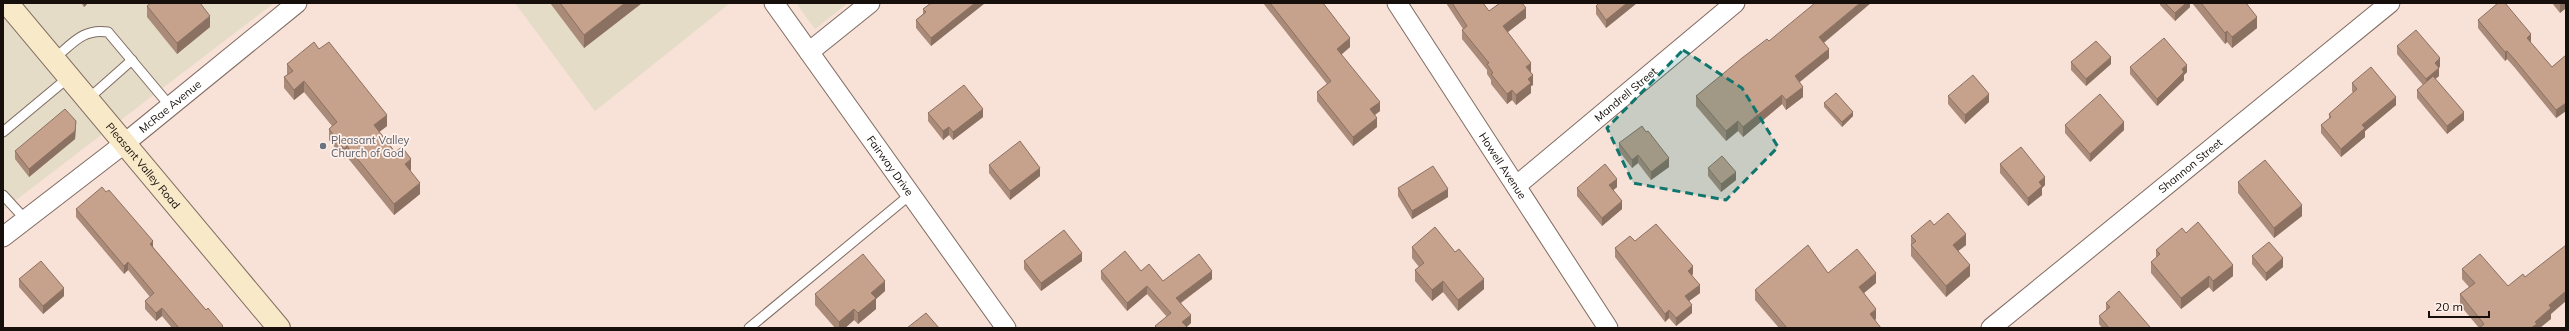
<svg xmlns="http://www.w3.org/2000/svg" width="2569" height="331" font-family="Mulish,sans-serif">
  <rect width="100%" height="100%" fill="#f8e1d7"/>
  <g fill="#e4dcc7">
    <path d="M3 3H274L3 210Z"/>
    <path d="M515 3H730L595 111Z"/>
    <path d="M796 3H848L815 29Z"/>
  </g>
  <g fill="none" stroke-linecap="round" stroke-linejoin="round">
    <defs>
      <g id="lane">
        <path d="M54 59C72 44 83 28 108 32L170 106"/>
        <path d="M88 99 132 60"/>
        <path d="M3 132 69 77"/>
        <path d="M3 195 25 219"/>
        <path d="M749 328 911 194"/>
      </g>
      <g id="street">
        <path id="s1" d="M774 3 1006 328"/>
        <path id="s2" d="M1397 3 1608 328"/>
        <path d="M809 52 870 3"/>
        <path id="s3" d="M1516 186 1735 3"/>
        <path id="s4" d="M3 237 125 143 297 3"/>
        <path id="s5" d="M1991 328 2390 3"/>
      </g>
      <g id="secondary">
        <path id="s6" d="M7 3 279 328"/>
      </g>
    </defs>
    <use href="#lane" stroke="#806c62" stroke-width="11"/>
    <use href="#street" stroke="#806c62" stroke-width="21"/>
    <use href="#secondary" stroke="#806c62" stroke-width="24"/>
    <use href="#lane" stroke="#fff" stroke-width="9"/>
    <use href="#street" stroke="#fff" stroke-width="19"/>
    <use href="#secondary" stroke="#f8e9c8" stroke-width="22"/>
  </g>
  <g fill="#aa8a78">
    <path d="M81 3H88L84 7Z"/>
    <path d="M550 3H642L584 48Z"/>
    <path d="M985 3 931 46 916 28V20L923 14V9Z"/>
    <path d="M1263 3H1323L1350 47 1341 55 1380 111 1375 115 1377 127 1353 146 1317 101V92L1327 84Z"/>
    <path d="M1446 3H1483L1489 11 1526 18 1507 32 1531 72 1533 85 1531 86V93L1516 105 1512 100 1507 104 1491 84V80L1487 74V70L1462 39V30L1463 29Z"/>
    <path d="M1598 3H1637L1606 28 1596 14V6L1598 4Z"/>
    <path d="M2160 3H2190V7L2175 21 2160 5Z"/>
    <path d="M2192 3H2246L2257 28 2232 48 2227 42 2225 44Z"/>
    <path d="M2552 3H2566V8L2560 13Z"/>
    <path d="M147 6 210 27 177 54 147 17Z"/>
    <path d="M2478 20 2531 42V43L2552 67 2566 55V111L2556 118 2515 68 2507 59 2505 61 2478 28Z"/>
    <path d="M1769 41 1824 43 1829 58 1799 82 1803 97 1786 110 1782 104 1743 137 1738 131 1726 141 1696 106V96Z"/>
    <path d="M2397 46 2440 66 2439 68V76L2435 79 2464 120 2447 134 2417 98V90L2423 85 2397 54Z"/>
    <path d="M319 49 387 126 379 132 395 152 411 170 410 171 420 194 394 215 347 157 344 159 329 140V129L332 126 304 92 294 100 284 88V77L287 75V64Z"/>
    <path d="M2071 62 2111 64 2086 86 2071 70Z"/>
    <path d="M2130 67 2187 72 2184 75V80L2157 106 2130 74Z"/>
    <path d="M2352 83 2396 105 2365 131V137L2341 157 2321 133V125L2329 119V114L2353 93 2352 91Z"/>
    <path d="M1948 96 1989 102 1965 124 1948 104Z"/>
    <path d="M1824 103 1853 116 1842 127 1824 107Z"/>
    <path d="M928 113 983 117 953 140 949 135 943 140 928 121Z"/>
    <path d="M2065 125 2124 130 2090 162 2065 133Z"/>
    <path d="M76 129 75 139 29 177 15 159V151Z"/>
    <path d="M1619 143 1669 167 1651 180 1638 163 1632 168 1619 151Z"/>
    <path d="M2000 164 2045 185 2042 188V195L2028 206 2000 173Z"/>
    <path d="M989 165 1040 176 1010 200 989 173Z"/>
    <path d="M1708 168 1736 180 1721 192 1708 176Z"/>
    <path d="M2238 182 2302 216 2274 238 2238 193Z"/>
    <path d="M1617 187 1613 190 1622 209 1602 226 1577 196V188Z"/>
    <path d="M1398 188 1448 197 1412 219 1398 196Z"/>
    <path d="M76 209 153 247 206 310 223 328H172L162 316 156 321 145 309V301L150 297 128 270 124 274 76 217Z"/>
    <path d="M1934 225 1966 245 1958 251 1970 276 1946 297 1911 256V236Z"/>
    <path d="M2186 233 2233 276 2213 292 2209 287 2181 309 2151 273V262L2156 258V250Z"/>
    <path d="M1635 241 1693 274 1692 275 1700 293 1689 301 1692 313 1676 326 1669 318 1665 322 1615 257V248Z"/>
    <path d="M1412 247 1484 289 1458 311 1443 292 1432 301 1415 281V270L1419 267 1412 258Z"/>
    <path d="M2252 256 2283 267 2266 281 2252 264Z"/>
    <path d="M1024 261H1082L1041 291 1024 269Z"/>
    <path d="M2462 269 2508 286 2551 314V319L2479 328 2460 305V294L2469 287 2462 279Z"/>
    <path d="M1101 271 1163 281 1212 279 1181 303 1191 323 1187 327 1188 328H1155V326L1167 317 1147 294 1127 311 1101 279Z"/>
    <path d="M1828 273 1876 283 1864 293 1876 319 1875 320 1881 328H1779L1755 300V290Z"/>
    <path d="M19 279 64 296 43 314 19 287Z"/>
    <path d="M885 291 876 299V309L858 324 854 320 845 328H835L815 305V294Z"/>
    <path d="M2106 303 2150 328H2102L2099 324V316L2106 311Z"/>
  </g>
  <g fill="#8b7162">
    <path d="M84 3H88L84 7Z"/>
    <path d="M625 3H642L584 48V35Z"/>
    <path d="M975 3H985L931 46V38Z"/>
    <path d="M1627 3H1637L1606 28V20Z"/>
    <path d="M1860 3H1871L1819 47V37Z"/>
    <path d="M2186 3H2190V7L2175 21V13Z"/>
    <path d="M2562 3H2566V8L2560 13V5Z"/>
    <path d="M1526 8V18L1503 36V26Z"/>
    <path d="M210 16V27L177 54V43Z"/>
    <path d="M2257 17V28L2232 48V37Z"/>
    <path d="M2227 31V42L2225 44V33Z"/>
    <path d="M2531 34V42L2527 46V38Z"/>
    <path d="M1350 38V47L1337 58V49Z"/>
    <path d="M1829 49V58L1795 86V76Z"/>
    <path d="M2507 51V59L2505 61V52Z"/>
    <path d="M2111 57V64L2086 86V79Z"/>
    <path d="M2440 58V66L2439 68V76L2426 87V79L2435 63Z"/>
    <path d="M1531 63V73L1526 67Z"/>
    <path d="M2187 65V72L2184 75V80L2157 106V99L2182 69Z"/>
    <path d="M1533 75V85L1531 86V93L1516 105V95L1528 79Z"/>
    <path d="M304 81V92L294 100V90Z"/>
    <path d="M1803 87V97L1786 110V100Z"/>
    <path d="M1512 90V100L1507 104V94Z"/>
    <path d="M1989 94V102L1965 124V115Z"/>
    <path d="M1782 95V104L1743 137V127Z"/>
    <path d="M2396 97V105L2365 131V137L2341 157V149L2362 125Z"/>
    <path d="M1380 102V111L1370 118V109Z"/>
    <path d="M2566 103V111L2556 118V110Z"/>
    <path d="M983 109V117L953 140V132Z"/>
    <path d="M1853 112V116L1842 127V122Z"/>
    <path d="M2464 112V120L2447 134V126Z"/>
    <path d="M387 115V126L374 136V125Z"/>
    <path d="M1377 118V127L1353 146V137Z"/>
    <path d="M76 121 75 139 29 177V169Z"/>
    <path d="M1738 121V131L1726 141V131Z"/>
    <path d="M2124 122V130L2090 162V154Z"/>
    <path d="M949 127V135L943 140V131Z"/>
    <path d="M347 146V157L344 159V149Z"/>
    <path d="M1638 155V163L1632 168V160Z"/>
    <path d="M1669 158V167L1651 180V172Z"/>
    <path d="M411 159V170L405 175V164Z"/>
    <path d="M1040 168V176L1010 200V191Z"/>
    <path d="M1736 172V180L1721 192V184Z"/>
    <path d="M2045 177V185L2042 188V195L2028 206V198L2039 182Z"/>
    <path d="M1617 179V187L1609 194V185Z"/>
    <path d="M420 183V194L394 215V204Z"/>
    <path d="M1448 189V197L1412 219V211Z"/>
    <path d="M1622 201V209L1602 226V218Z"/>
    <path d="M2302 205V216L2274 238V228Z"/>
    <path d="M1966 234V245L1953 255V245Z"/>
    <path d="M153 241V249L150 244Z"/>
    <path d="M1082 253V261L1041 291V283Z"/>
    <path d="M2283 258V267L2266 281V273Z"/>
    <path d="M128 262V270L124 274V266Z"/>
    <path d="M1970 265V276L1946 297V286Z"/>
    <path d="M2233 265V276L2213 292V281Z"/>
    <path d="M1693 266V274L1688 279V271Z"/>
    <path d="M1212 271V279L1176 306V298Z"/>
    <path d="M1876 273V283L1859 297V287Z"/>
    <path d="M2209 276V287L2181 309V298Z"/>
    <path d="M1484 279V289L1458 311V300Z"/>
    <path d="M885 281V291L876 299V309L858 324V313L871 293Z"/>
    <path d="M1443 281V292L1432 301V290Z"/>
    <path d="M1700 285V293L1685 304V296Z"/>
    <path d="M1147 286V294L1127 311V303Z"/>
    <path d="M64 288V296L43 314V306Z"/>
    <path d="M2566 291V301L2551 314V319L2540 328H2531L2535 322 2549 305Z"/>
    <path d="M1692 305V313L1676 326V318Z"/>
    <path d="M162 308V316L156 321V313Z"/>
    <path d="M854 309V320L845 328H839V322Z"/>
    <path d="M1876 309V319L1870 324V314Z"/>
    <path d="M1669 310V318L1665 322V314Z"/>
    <path d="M1191 315V323L1185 328 1182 322Z"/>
  </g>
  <g fill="#c6a18c" stroke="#8b7162">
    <path d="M151 3H200L210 16 177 43 147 6Z"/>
    <path d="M560 3H625L584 35Z"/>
    <path d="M931 3H975L931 38 916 20 926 12 923 9Z"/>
    <path d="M1270 3H1323L1350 38 1337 49 1380 102 1370 109 1377 118 1353 137 1317 92 1331 81Z"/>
    <path d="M1452 3H1483L1489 11 1500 3H1522L1526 8 1503 26 1531 63 1526 67 1533 75 1528 79 1531 83 1516 95 1512 90 1507 94 1491 74 1493 73 1487 64 1489 63 1462 30 1467 26Z"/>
    <path d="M1599 3H1627L1606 20 1596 6Z"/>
    <path d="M1815 3H1860L1819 37 1829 49 1795 76 1803 87 1786 100 1782 95 1743 127 1738 121 1726 131 1696 96 1742 58 1767 39 1769 41Z"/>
    <path d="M2165 3H2186L2175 13Z"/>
    <path d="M2201 3H2246L2257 17 2232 37 2227 31 2225 33Z"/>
    <path d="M2498 3H2505L2531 34 2527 38 2552 67 2566 55V103L2556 110 2515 60 2507 51 2505 52 2478 20Z"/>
    <path d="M2416 30 2440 58 2435 63 2439 68 2426 79 2397 46Z"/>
    <path d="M2164 38 2187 65 2182 69 2184 72 2157 99 2130 67Z"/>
    <path d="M2096 41 2111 57 2086 79 2071 62Z"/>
    <path d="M314 42 319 49 329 42 387 115 374 125 395 152 402 147 411 159 405 164 420 183 394 204 347 146 344 149 329 129 337 122 304 81 294 90 284 77 293 71 287 64Z"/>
    <path d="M2371 67 2396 97 2362 125 2365 128 2341 149 2321 125 2331 117 2329 114 2357 89 2352 83Z"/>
    <path d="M1973 75 1989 94 1965 115 1948 96Z"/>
    <path d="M2433 76 2464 112 2447 126 2417 90Z"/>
    <path d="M964 85 983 109 953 132 949 127 943 131 928 113Z"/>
    <path d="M1836 93 1853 112 1842 122 1824 103Z"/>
    <path d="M2100 94 2124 122 2090 154 2065 125Z"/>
    <path d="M65 109 76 121 75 131 29 169 15 151Z"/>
    <path d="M1642 126 1646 132 1648 131 1669 158 1651 172 1638 155 1632 160 1619 143Z"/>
    <path d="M1020 141 1040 168 1010 191 989 165Z"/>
    <path d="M2021 147 2045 177 2039 182 2042 186 2028 198 2000 164Z"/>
    <path d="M1722 156 1736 172 1721 184 1708 168Z"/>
    <path d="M2265 160 2302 205 2274 228 2238 182Z"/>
    <path d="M1605 164 1617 179 1609 185 1622 201 1602 218 1577 188Z"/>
    <path d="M1433 166 1448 189 1412 211 1398 188Z"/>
    <path d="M102 187 106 192 109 190 153 241 150 244 206 310 208 308 223 326 221 328H179L162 308 156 313 145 301 154 293 128 262 124 266 76 209Z"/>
    <path d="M1948 213 1966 234 1953 245 1970 265 1946 286 1911 245 1916 241 1911 236 1930 220 1934 225Z"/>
    <path d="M2198 222 2233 265 2213 281 2209 276 2181 298 2151 262 2160 254 2156 250 2182 228 2186 233Z"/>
    <path d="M1656 224 1693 266 1688 271 1700 285 1685 296 1692 305 1676 318 1669 310 1665 314 1615 248 1630 236 1635 241Z"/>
    <path d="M1435 227 1455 252 1459 249 1484 279 1458 300 1443 281 1432 290 1415 270 1424 263 1412 247Z"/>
    <path d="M1064 230 1082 253 1041 283 1024 261Z"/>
    <path d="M2269 242 2283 258 2266 273 2252 256Z"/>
    <path d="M1808 245 1828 273 1857 249 1876 273 1859 287 1876 309 1870 314 1881 328H1787L1755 290Z"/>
    <path d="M2566 245V291L2549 305 2551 308 2535 322 2537 324 2531 328H2479L2484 324 2460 294 2475 283 2462 269 2480 254 2508 286 2523 274 2525 277Z"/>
    <path d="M1125 251 1141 271 1149 264 1163 281 1199 254 1212 271 1176 298 1191 315 1182 322 1188 328H1157L1155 326 1171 313 1147 286 1127 303 1101 271Z"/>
    <path d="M863 254 885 281 871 293 876 298 858 313 854 309 839 322 815 294Z"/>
    <path d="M41 261 64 288 43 306 19 279Z"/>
    <path d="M2119 291 2150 327 2149 328H2109L2099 316 2110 307 2106 303Z"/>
    <path d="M926 313 939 328H907Z"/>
  </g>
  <path fill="#0f766e" fill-opacity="0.2" stroke="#0f766e" stroke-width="3" stroke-dasharray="8 5" stroke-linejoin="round" d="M1683 50 1742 88 1778 147 1726 200 1633 183 1607 128Z"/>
  <circle fill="#6b7280" stroke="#fff1ea" stroke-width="1.5" cx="323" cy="146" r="4"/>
  <g text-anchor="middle" stroke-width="3.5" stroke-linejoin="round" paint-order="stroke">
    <g font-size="11" fill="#160f0b" stroke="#fff1ea">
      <text dy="4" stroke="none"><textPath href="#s3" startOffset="143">Mandrell Street</textPath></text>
      <text dy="4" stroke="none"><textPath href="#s4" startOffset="212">McRae Avenue</textPath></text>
      <text dy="4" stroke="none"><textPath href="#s6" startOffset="212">Pleasant Valley Road</textPath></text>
      <text dy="4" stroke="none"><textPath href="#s1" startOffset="200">Fairway Drive</textPath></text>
      <text dy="4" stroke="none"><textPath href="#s5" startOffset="257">Shannon Street</textPath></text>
      <text dy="4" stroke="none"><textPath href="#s2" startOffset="194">Howell Avenue</textPath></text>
    </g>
    <g font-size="11" fill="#5b616d" stroke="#fff1ea" text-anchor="start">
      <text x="331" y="144">Pleasant Valley<tspan x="331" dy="13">Church of God</tspan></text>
    </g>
  </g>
  <rect width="2569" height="331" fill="none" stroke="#160f0b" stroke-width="8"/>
  <path d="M2429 311v6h60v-6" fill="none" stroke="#160f0b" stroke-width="2"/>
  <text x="2435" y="311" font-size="12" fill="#160f0b" stroke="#fff1ea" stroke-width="3" paint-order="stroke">20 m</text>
</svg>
